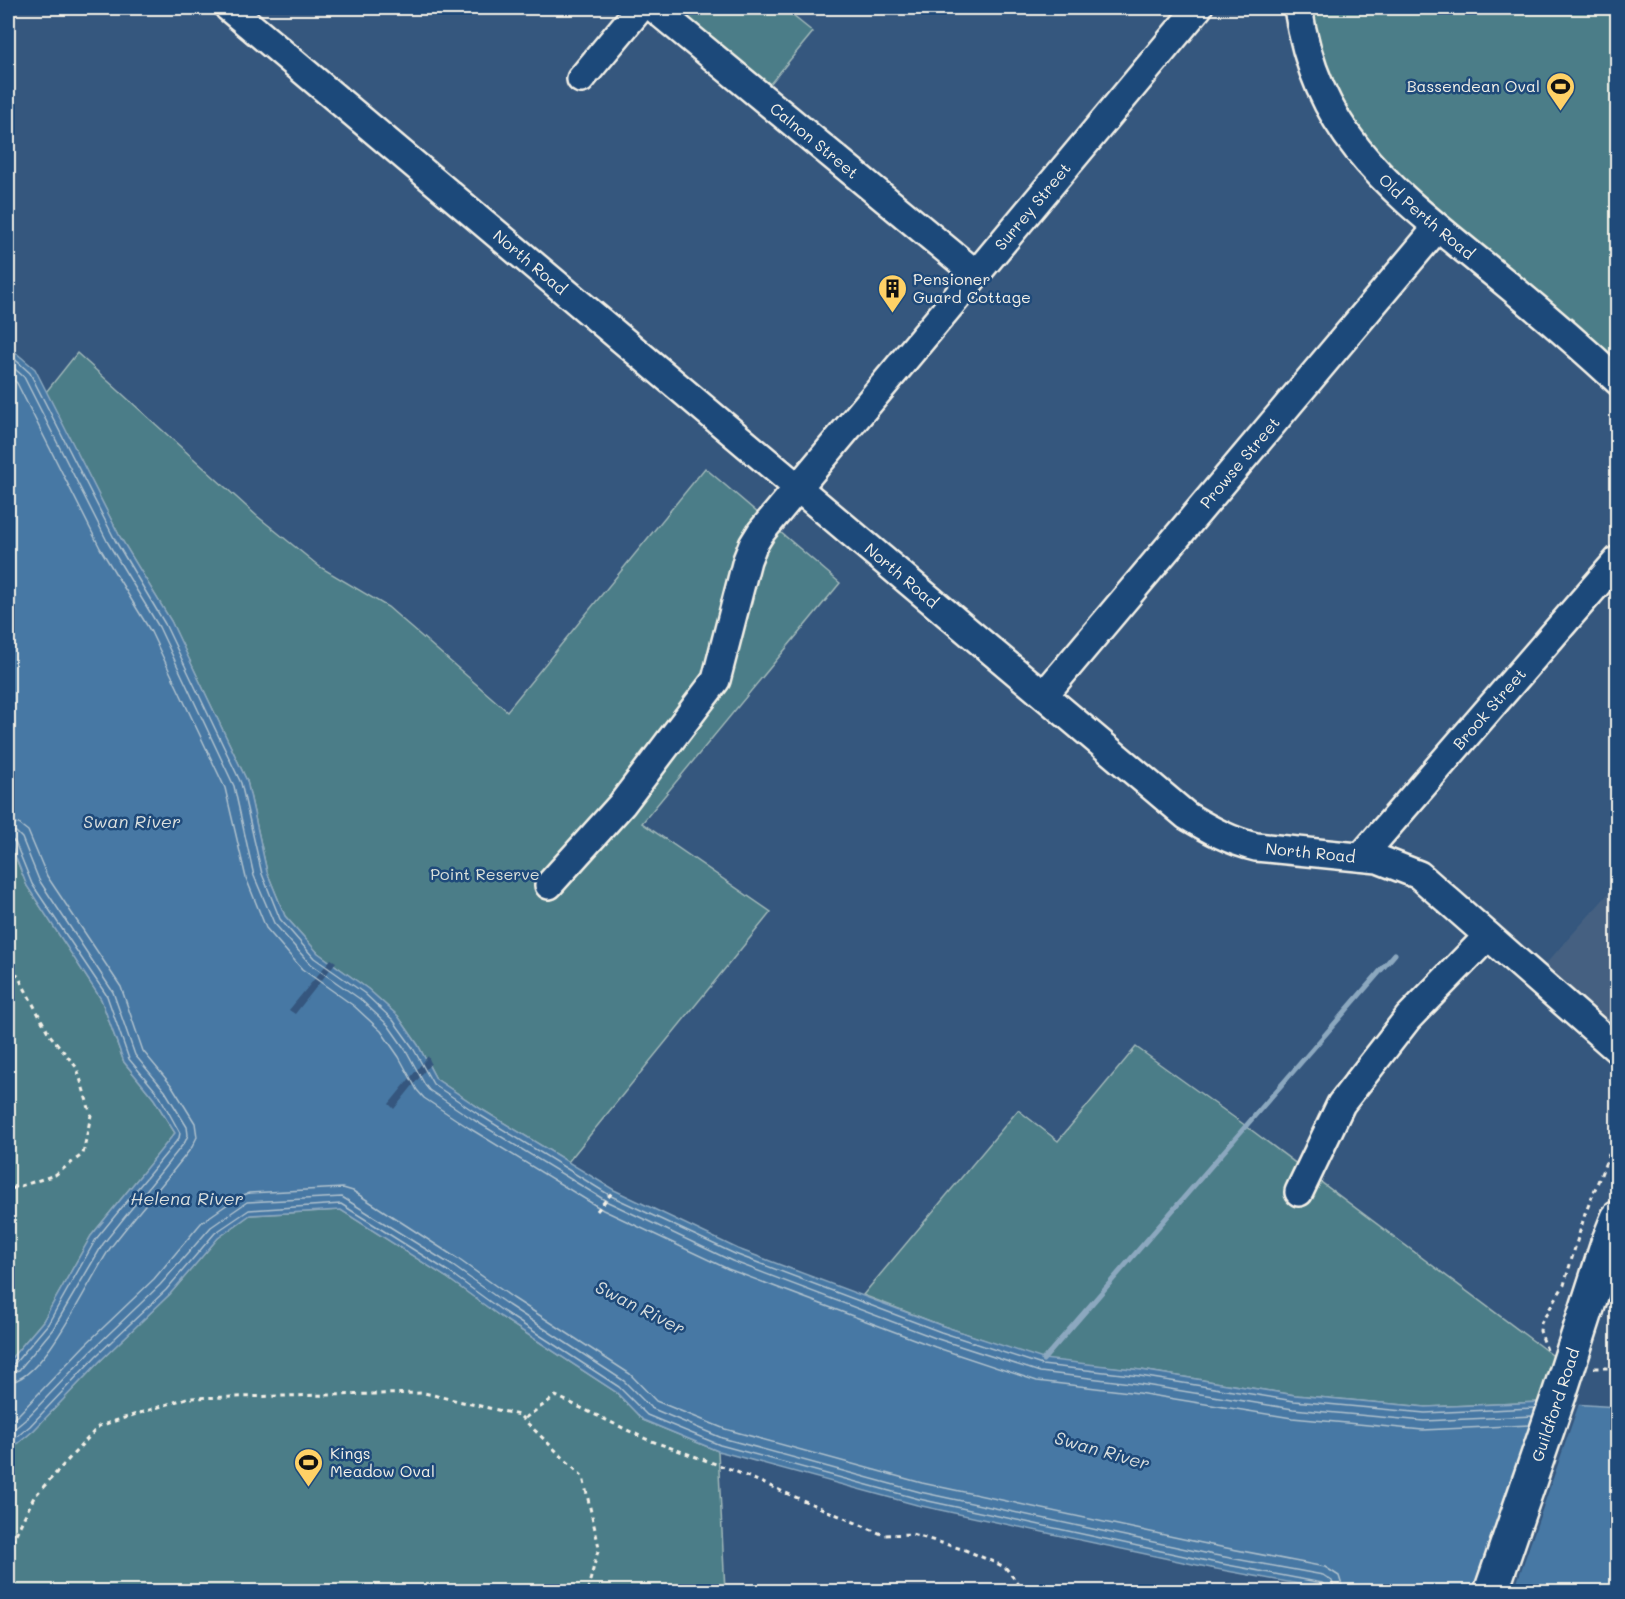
<svg xmlns="http://www.w3.org/2000/svg" width="1625" height="1599" font-family="Mali,sans-serif">
  <rect width="100%" height="100%" fill="#35577e"/>
  <filter id="ink" filterUnits="userSpaceOnUse"><feTurbulence type="fractalNoise" baseFrequency=".0167" numOctaves="2"/><feDisplacementMap in="SourceGraphic" scale="12" xChannelSelector="R" yChannelSelector="G"/><feConvolveMatrix kernelMatrix="1 2 1 2 8 2 1 2 1" color-interpolation-filters="sRGB"/></filter>
  <g filter="url(#ink)">
    <path fill="#446081" d="M1617 884V1050L1534 977Z"/>
    <g fill="#4c7d88" stroke="#a0b7b8" stroke-width="1.5">
      <path d="M654 8H783L813 32 761 95Z"/>
      <path d="M1298 8H1617V381L1368 163Z"/>
      <path d="M77 353 257 516 320 567 388 607 507 711 705 468 840 583 642 823 771 912 568 1162 481 1109 436 1079 418 1045 398 1016 368 989 318 953 285 916 267 872 247 781 171 621 120 537 46 392Z"/>
      <path d="M8 838 27 886 101 999 124 1062 154 1099 175 1133 91 1236 43 1321 8 1362Z"/>
      <path d="M1136 1047 1246 1126 1556 1358 1542 1402 1426 1407 1295 1395 1141 1370 1043 1360 943 1326 863 1295 1018 1110 1058 1141Z"/>
      <path d="M341 1210 446 1277 501 1317 616 1392 643 1420 718 1451 725 1591 8 1592V1452L34 1430 100 1361 170 1294 218 1238 250 1215Z"/>
    </g>
    <path fill="#4778a4" stroke="#8ca8bf" stroke-width="1.5" d="M8 346 35 369 120 537 171 621 247 781 267 872 285 916 318 953 368 989 398 1016 418 1045 436 1079 481 1109 614 1190 738 1249 943 1326 1043 1359 1141 1370 1295 1395 1426 1407 1542 1402 1617 1407V1591H1336L1211 1568 917 1505 718 1451 643 1420 616 1392 501 1317 446 1277 341 1210 250 1215 218 1238 170 1294 100 1361 34 1430 8 1452V1362L43 1321 91 1236 175 1133 154 1099 124 1062 101 999 27 886 8 838Z"/>
    <g fill="#35577e">
      <path d="M331 959 336 962 295 1014 289 1010Z"/>
      <path d="M428 1056 431 1063 394 1109 389 1104Z"/>
      <path d="M1545 1399 1580 1401 1514 1591H1480Z"/>
    </g>
    <g fill="none" stroke-linecap="round" stroke-linejoin="round">
      <g stroke="#afc1cd" stroke-width="1.5">
        <path d="M8 353 30 373 115 540 165 624 241 783 262 874 280 919 314 958 364 993 393 1020 413 1048 433 1084 478 1114 611 1196 735 1254 941 1332 1042 1365 1140 1376 1294 1401 1425 1413 1535 1408"/>
        <path d="M8 363 24 377 108 543 159 627 234 786 254 876 274 923 310 964 360 999 388 1025 407 1052 425 1085 429 1090 474 1120 608 1202 732 1261 938 1339 1040 1372 1139 1384 1293 1409 1424 1421 1533 1416"/>
        <path d="M8 375 17 383 100 548 151 632 225 788 246 878 266 928 302 969 354 1006 381 1031 399 1057 417 1090 424 1098 469 1128 603 1210 728 1269 935 1347 1037 1381 1138 1393 1292 1418 1423 1430 1530 1425"/>
        <path d="M8 822 19 824 28 831 47 876 121 987 143 1051 172 1086 195 1123 197 1137 192 1147C166 1181 137 1213 111 1247 90 1276 45 1381 8 1382"/>
        <path d="M8 831 16 832 22 838 39 880 113 992 135 1055 165 1091 187 1127 188 1135 185 1142 103 1244 53 1329 19 1370 8 1373"/>
        <path d="M8 838 15 842 32 884 107 996 129 1059 159 1095 180 1133 179 1138 96 1239 48 1324 15 1363 8 1366"/>
        <path d="M8 1423 19 1414 85 1345 154 1279 202 1222 238 1197 249 1193 343 1188 353 1191 458 1259 513 1298 630 1374 656 1401 725 1429 922 1483 1216 1546 1325 1567 1339 1576 1344 1592"/>
        <path d="M8 1434 25 1420 91 1351 160 1285 211 1227 247 1202 342 1197 453 1266 508 1305 624 1381 651 1408 722 1438 920 1492 1214 1555 1323 1575 1332 1581 1335 1592"/>
        <path d="M8 1444 30 1426 96 1356 166 1290 215 1233 249 1210 341 1204 449 1272 504 1312 619 1387 647 1415 720 1445 919 1499 1212 1562 1322 1583 1326 1586 1327 1592"/>
      </g>
      <path stroke="#8ca8bf" stroke-width="5" d="M1043 1360 1395 954"/>
      <defs>
        <g id="minor">
          <path id="s1" d="M229 8 1187 816C1209 829 1230 841 1256 847L1378 859 1419 875 1618 1050"/>
          <path id="s2" d="M654 8 976 274"/>
          <path id="s3" d="M1298 8C1317 134 1388 187 1480 262 1527 300 1573 339 1618 381"/>
          <path d="M581 79 640 8"/>
          <path id="s4" d="M1044 695 1437 228"/>
          <path id="s5" d="M1361 857 1618 560"/>
          <path id="s6" d="M549 885 622 804 716 680 747 560 753 545 761 532 1198 8"/>
          <path d="M1299 1192 1341 1104 1408 1018 1488 936"/>
        </g>
        <path id="highway" d="M1608 1243 1618 1218"/>
      </defs>
      <use href="#minor" stroke="#f4f1e8" stroke-width="32"/>
      <use href="#highway" stroke="#f4f1e8" stroke-width="38"/>
      <g stroke="#f4f1e8" stroke-width="3" stroke-dasharray="4.5 4.5" stroke-linecap="butt">
        <path d="M8 967 18 976 49 1034 77 1068 91 1115 83 1154 55 1175 8 1190"/>
        <path d="M597 1211 614 1190"/>
        <path d="M1547 1350 1540 1331 1541 1323 1564 1285 1585 1214 1618 1132"/>
        <path d="M1594 1368H1618"/>
        <path d="M525 1418 556 1396 646 1439 730 1469 884 1535 912 1534 965 1550 1005 1567 1020 1586 1022 1592"/>
        <path d="M8 1550 34 1497 99 1426 187 1398 424 1393 519 1415 583 1477 599 1547 587 1592"/>
      </g>
      <use href="#minor" stroke="#1f4a7a" stroke-width="27"/>
      <use href="#highway" stroke="#1f4a7a" stroke-width="33"/>
      <defs>
        <g id="highway-bridge">
          <path id="s7" d="M1491 1592 1559 1395 1608 1243"/>
        </g>
      </defs>
      <use href="#highway-bridge" stroke="#f4f1e8" stroke-width="38" stroke-linecap="butt"/>
      <use href="#highway-bridge" stroke="#1f4a7a" stroke-width="33"/>
    </g>
  </g>
  <defs>
    <symbol id="stadium-pin" viewBox="-11 -11 22 30"><path d="M0 17L-7.5 6A9.5 9.5 0 1 1 7.5 6Z" fill="#ffd166" stroke="#1f4a7a"/><path d="M0-5a6.5 5 0 1 0 0 10a6.5 5 0 1 0 0-10ZM-3.5-1.8h7v3.6h-7Z" fill="#111"/></symbol>
    <symbol id="building-pin" viewBox="-11 -11 22 30"><path d="M0 17L-7.5 6A9.5 9.5 0 1 1 7.5 6Z" fill="#ffd166" stroke="#1f4a7a"/><path d="M-4-6H4V6H1V3H-1V6H-4ZM-2.5-4.3h1.7v1.8h-1.7ZM.8-4.3h1.7v1.8H.8ZM-2.5-1h1.7V.8h-1.7ZM.8-1h1.7V.8H.8Z" fill="#111"/></symbol>
  </defs>
  <g fill-rule="evenodd">
    <use href="#stadium-pin" x="1544" y="70" width="33" height="45"/>
    <use href="#building-pin" x="876" y="272" width="33" height="45"/>
    <use href="#stadium-pin" x="292" y="1446" width="33" height="45"/>
  </g>
  <g text-anchor="middle" stroke-width="5" stroke-linejoin="round" paint-order="stroke">
    <g font-size="16" fill="#f4f1e8" stroke="#1f4a7a" text-anchor="start">
      <text x="1540" y="92" text-anchor="end">Bassendean Oval</text>
      <text x="913" y="285">Pensioner<tspan x="913" dy="18">Guard Cottage</tspan></text>
      <text x="330" y="1459">Kings<tspan x="330" dy="18">Meadow Oval</tspan></text>
    </g>
    <g font-size="16" fill="#f4f1e8" stroke="#1f4a7a">
      <text dy="6" stroke="none"><textPath href="#s2" startOffset="208">Calnon Street</textPath></text>
      <text dy="6" stroke="none"><textPath href="#s6" startOffset="844">Surrey Street</textPath></text>
      <text dy="6" stroke="none"><textPath href="#s3" startOffset="252">Old Perth Road</textPath></text>
      <text dy="6" stroke="none"><textPath href="#s1" startOffset="394">North Road</textPath></text>
      <text dy="6" stroke="none"><textPath href="#s4" startOffset="304">Prowse Street</textPath></text>
      <text dy="6" stroke="none"><textPath href="#s1" startOffset="880">North Road</textPath></text>
      <text dy="6" stroke="none"><textPath href="#s5" startOffset="196">Brook Street</textPath></text>
      <text dy="6" stroke="none"><textPath href="#s1" startOffset="1384">North Road</textPath></text>
      <text dy="6" stroke="none"><textPath href="#s7" startOffset="198">Guildford Road</textPath></text>
    </g>
    <g font-size="16" fill="#dbe0da" stroke="#1f4a7a">
      <text x="485" y="880">Point Reserve</text>
    </g>
    <g font-size="18" font-style="italic" fill="#dadfde" stroke="#1f4a7a">
      <text x="132" y="828">Swan River</text>
      <text x="187" y="1205">Helena River</text>
      <text transform="translate(640 1308) rotate(27)" y="6">Swan River</text>
      <text transform="translate(1102 1451) rotate(16)" y="6">Swan River</text>
    </g>
  </g>
  <rect width="1625" height="1599" fill="none" stroke="#1f4a7a" stroke-width="30"/>
  <rect x="15" y="15" width="1595" height="1569" fill="none" stroke="#f4f1e8" stroke-width="2" filter="url(#ink)"/>
</svg>
